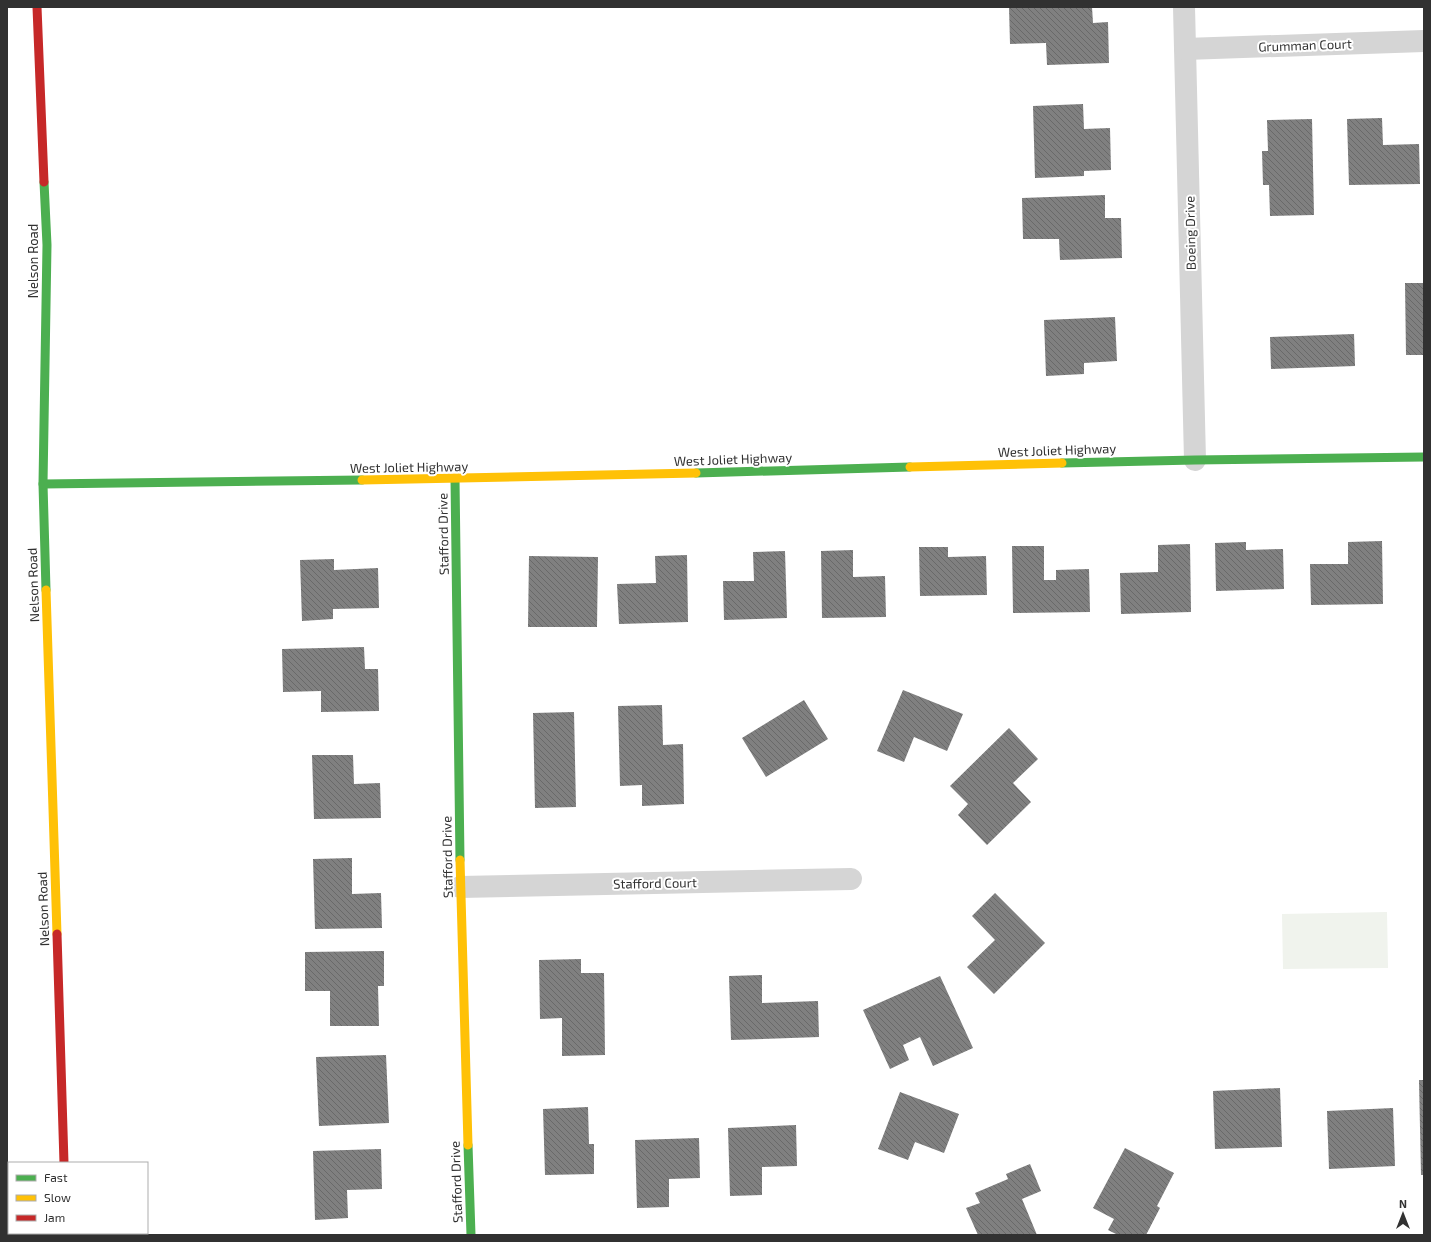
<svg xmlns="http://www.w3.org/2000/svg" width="1431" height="1242" font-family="'Exo 2',sans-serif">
  <defs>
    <pattern id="building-back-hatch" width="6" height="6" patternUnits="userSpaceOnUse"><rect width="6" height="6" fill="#808080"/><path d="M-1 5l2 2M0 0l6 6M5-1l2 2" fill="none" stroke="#696969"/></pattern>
  </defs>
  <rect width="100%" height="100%" fill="#fff"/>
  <path fill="#f0f3ed" d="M1387 912 1388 968 1283 969 1282 914Z"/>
  <g fill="url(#building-back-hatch)">
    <path d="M1009 7H1092L1093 23 1108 22 1109 63 1047 65 1046 43 1010 44Z"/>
    <path d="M1083 104 1084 129 1110 128 1111 170 1084 171V176L1035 178 1033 106Z"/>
    <path d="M1382 118 1383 145 1419 144 1420 184 1349 185 1347 119Z"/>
    <path d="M1312 119 1314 215 1270 216 1269 185H1263L1262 151H1268L1267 120Z"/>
    <path d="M1105 195V218H1121L1122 258 1060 260 1059 239H1023L1022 198Z"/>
    <path d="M1405 283H1424V355H1406Z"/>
    <path d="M1115 317 1117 361 1084 363V374L1046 376 1044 320Z"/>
    <path d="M1354 334 1355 366 1271 369 1270 337Z"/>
    <path d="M1382 541 1383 604 1311 605 1310 564H1348V542Z"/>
    <path d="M1246 542V550L1283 549 1284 589 1216 591 1215 543Z"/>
    <path d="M1190 544 1191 612 1121 614 1120 573 1158 572V545Z"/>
    <path d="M1012 546H1044V580H1056V570L1089 569 1090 612 1013 613Z"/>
    <path d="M919 547H948V557L986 556 987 595 920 596Z"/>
    <path d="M853 550V577L885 576 886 617 822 618 821 551Z"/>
    <path d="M785 551 787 618 724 620 723 581H754L753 552Z"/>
    <path d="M687 555 688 622 619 624 617 584 656 583 655 556Z"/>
    <path d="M529 556 598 557 597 627H528Z"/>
    <path d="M334 559V570L378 568 379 608 333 609V619L302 621 300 560Z"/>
    <path d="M364 647 365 669H378L379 711 321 712V691L283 692 282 649Z"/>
    <path d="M903 690 963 714 947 751 914 737 904 762 877 751Z"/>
    <path d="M804 700 828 739 766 777 742 738Z"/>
    <path d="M662 705 663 745 683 744 684 804 642 806V785L620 786 618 706Z"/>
    <path d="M574 712 576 807 535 808 533 713Z"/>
    <path d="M1009 728 1038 759 1013 783 1031 802 987 845 958 815 968 804 950 786Z"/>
    <path d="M312 755H353L354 784 380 783 381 818 314 819Z"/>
    <path d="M352 858V894L381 893 382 928 315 929 313 859Z"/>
    <path d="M995 893 1045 943 994 994 967 967 995 940 972 916Z"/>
    <path d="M384 951V986H378L379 1026H330V991H305V952Z"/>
    <path d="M581 959V973H604L605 1055 562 1056V1018L540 1019 539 960Z"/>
    <path d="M762 975V1003L818 1001 819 1037 731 1040 729 976Z"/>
    <path d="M940 976 973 1048 933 1066 920 1037 903 1045 909 1060 890 1069 863 1010Z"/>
    <path d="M386 1055 389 1123 319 1126 316 1057Z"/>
    <path d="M1419 1080H1424V1175H1421Z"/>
    <path d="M1280 1088 1282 1147 1215 1149 1213 1091Z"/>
    <path d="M900 1092 959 1114 944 1153 915 1142 908 1160 878 1149Z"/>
    <path d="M588 1107 589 1144H594V1174L545 1175 543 1109Z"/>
    <path d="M1393 1108 1395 1166 1329 1169 1327 1111Z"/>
    <path d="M796 1125 797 1166 762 1167V1195L730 1196 728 1128Z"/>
    <path d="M699 1138 700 1178 669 1179V1207L637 1208 635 1140Z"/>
    <path d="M1125 1148 1174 1173 1157 1206 1160 1208 1146 1235H1118L1108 1230 1114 1219 1093 1208Z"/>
    <path d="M381 1149 382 1189 347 1190 348 1218 315 1220 313 1151Z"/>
    <path d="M1030 1164 1041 1191 1022 1199 1037 1235H978L966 1208 980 1203 975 1193 1008 1179 1006 1174Z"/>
  </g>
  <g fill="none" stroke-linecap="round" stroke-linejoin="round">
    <g stroke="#d5d5d5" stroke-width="22">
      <path d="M1184 7 1195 460"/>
      <path d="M1185 49 1424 41"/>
      <path d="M460 887 851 879"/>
    </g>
    <g stroke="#4caf50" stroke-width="9">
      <path d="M44 182 47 245 43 484 46 590"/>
      <path d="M1062 463 1195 460 1424 457"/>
      <path d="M696 473 910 467"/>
      <path d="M455 479 460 860"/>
      <path d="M43 484 362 480"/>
      <path d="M468 1145 471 1235"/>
    </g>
    <g stroke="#ffc107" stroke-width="9">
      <path d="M910 467 1062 463"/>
      <path d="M362 480 696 473"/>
      <path d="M46 590 57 934"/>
      <path d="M460 860 468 1145"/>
      <path d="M66 1233V1235"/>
    </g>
    <g stroke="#c62828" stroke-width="9">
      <path d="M37 7 44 182"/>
      <path d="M57 934 64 1163"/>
    </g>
  </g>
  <g text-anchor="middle" stroke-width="4" stroke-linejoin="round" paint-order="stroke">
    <g font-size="13" fill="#313131" stroke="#fff">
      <text transform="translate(1305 45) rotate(-2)" y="5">Grumman Court</text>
      <text transform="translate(1190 233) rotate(-91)" y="5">Boeing Drive</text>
      <text transform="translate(33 261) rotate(-90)" y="5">Nelson Road</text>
      <text transform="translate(1057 450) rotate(-2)" y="5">West Joliet Highway</text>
      <text transform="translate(733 459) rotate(-2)" y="5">West Joliet Highway</text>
      <text transform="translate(409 467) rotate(-1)" y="5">West Joliet Highway</text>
      <text transform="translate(443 534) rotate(-91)" y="5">Stafford Drive</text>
      <text transform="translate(33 585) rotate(-92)" y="5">Nelson Road</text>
      <text transform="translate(447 857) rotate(-91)" y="5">Stafford Drive</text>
      <text transform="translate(655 883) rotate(-1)" y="5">Stafford Court</text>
      <text transform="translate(43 909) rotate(-92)" y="5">Nelson Road</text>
      <text transform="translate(456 1182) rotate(-92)" y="5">Stafford Drive</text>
    </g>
  </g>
  <rect width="1431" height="1242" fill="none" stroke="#313131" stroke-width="16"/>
  <rect x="8" y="1162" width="140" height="72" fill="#ffffff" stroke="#adadad"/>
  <rect x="16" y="1175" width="20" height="6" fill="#4caf50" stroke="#adadad"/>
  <text x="44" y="1182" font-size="12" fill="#313131">Fast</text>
  <rect x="16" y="1195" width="20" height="6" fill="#ffc107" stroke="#adadad"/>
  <text x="44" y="1202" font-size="12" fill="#313131">Slow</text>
  <rect x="16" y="1215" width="20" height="6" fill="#c62828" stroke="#adadad"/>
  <text x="44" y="1222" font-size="12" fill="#313131">Jam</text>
  <g transform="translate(1403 1214)" stroke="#ffffff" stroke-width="3" paint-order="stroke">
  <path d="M0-3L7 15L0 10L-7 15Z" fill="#313131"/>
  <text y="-6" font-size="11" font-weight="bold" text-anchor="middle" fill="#313131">N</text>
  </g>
</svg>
